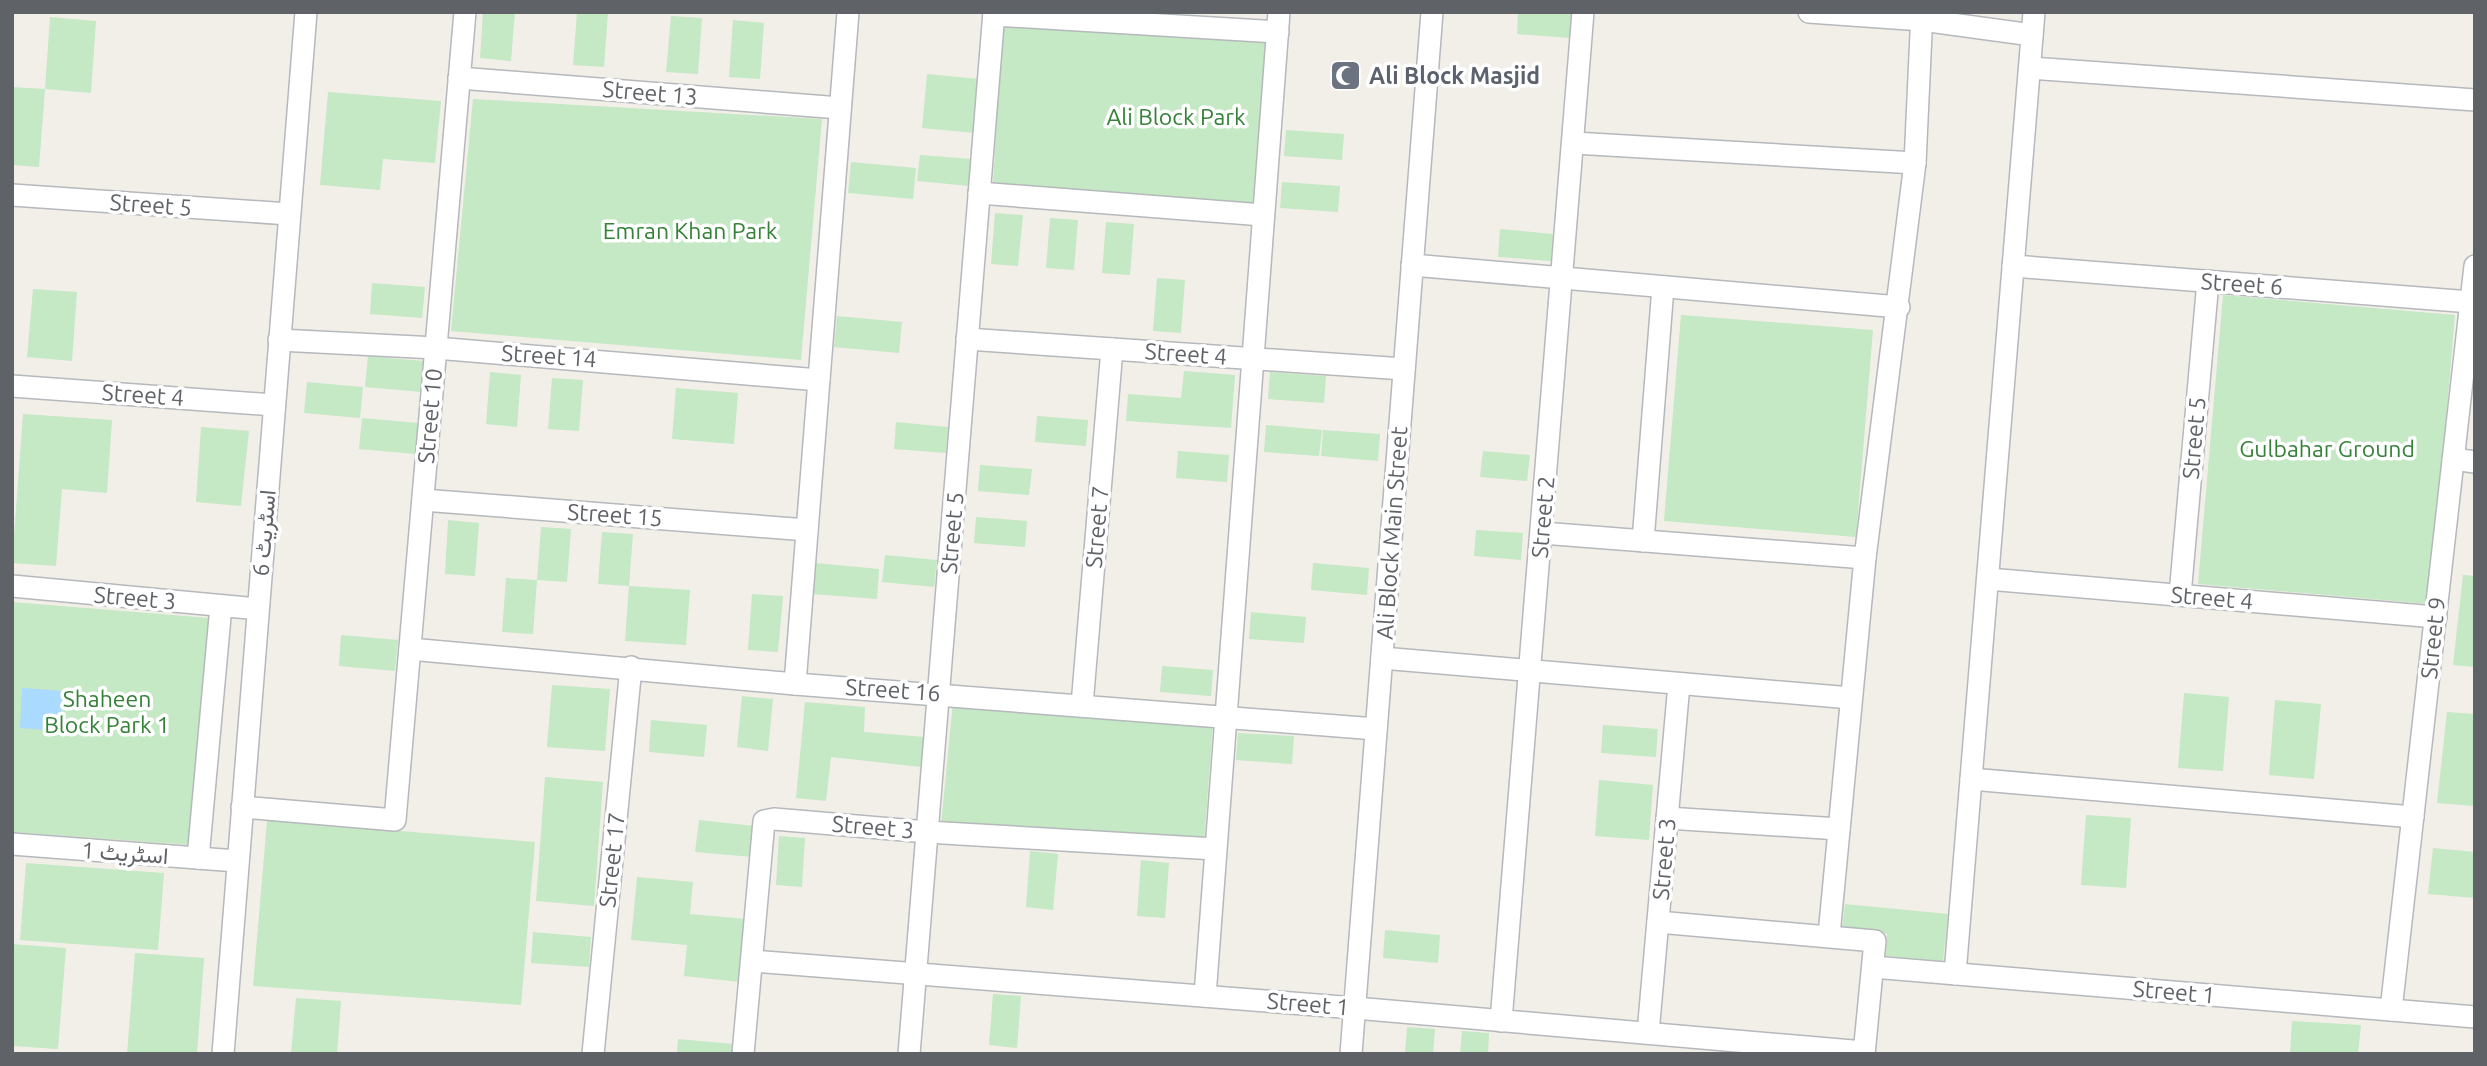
<svg xmlns="http://www.w3.org/2000/svg" width="2487" height="1066" font-family="Ubuntu,Vazirmatn,sans-serif">
  <rect width="100%" height="100%" fill="#f1efe8"/>
  <g fill="#c5e8c5">
    <path d="M483 12H515L511 61 480 58Z"/>
    <path d="M577 12H608L604 67 573 65Z"/>
    <path d="M1518 12H1573L1570 38 1517 34Z"/>
    <path d="M671 16 702 18 698 74 666 72Z"/>
    <path d="M50 17 96 21 91 93 45 89 39 167 12 165V87L45 89Z"/>
    <path d="M733 20 764 23 760 79 729 77Z"/>
    <path d="M1003 23 1269 41 1253 207 993 183Z"/>
    <path d="M927 74 979 79 974 133 922 128Z"/>
    <path d="M328 92 441 101 435 163 383 159 380 190 320 185Z"/>
    <path d="M473 99 822 119 801 360 451 331Z"/>
    <path d="M1286 130 1344 134 1342 160 1284 156Z"/>
    <path d="M920 155 972 159 969 186 917 181Z"/>
    <path d="M851 162 916 168 913 199 848 193Z"/>
    <path d="M1282 182 1340 186 1338 212 1280 208Z"/>
    <path d="M995 213 1023 215 1018 266 991 264Z"/>
    <path d="M1050 218 1078 220 1074 270 1046 268Z"/>
    <path d="M1106 222 1134 224 1130 275 1102 273Z"/>
    <path d="M1500 229 1553 234 1551 261 1498 257Z"/>
    <path d="M1157 278 1185 280 1181 333 1153 331Z"/>
    <path d="M372 283 425 287 422 318 370 314Z"/>
    <path d="M33 289 77 292 72 361 27 357Z"/>
    <path d="M2223 295 2455 315 2430 604 2198 584Z"/>
    <path d="M1681 315 1873 330 1856 537 1664 521Z"/>
    <path d="M837 316 902 322 899 353 834 347Z"/>
    <path d="M368 356 423 361 421 392 365 387Z"/>
    <path d="M1184 371 1235 375 1231 428 1126 421 1128 394 1181 398Z"/>
    <path d="M490 372 521 375 517 427 486 424Z"/>
    <path d="M1270 372 1326 376 1324 403 1268 399Z"/>
    <path d="M552 378 583 380 579 431 548 429Z"/>
    <path d="M307 382 363 387 360 418 304 413Z"/>
    <path d="M676 388 738 393 734 444 672 439Z"/>
    <path d="M23 414 112 420 107 493 62 489 56 566 12 563Z"/>
    <path d="M1037 416 1088 420 1086 446 1035 442Z"/>
    <path d="M362 418 418 423 415 454 359 449Z"/>
    <path d="M896 422 948 427 946 453 894 449Z"/>
    <path d="M1266 425 1322 430 1319 456 1264 452Z"/>
    <path d="M201 427 249 431 241 506 196 502Z"/>
    <path d="M1323 430 1380 434 1378 461 1321 456Z"/>
    <path d="M1178 451 1229 455 1227 482 1176 478Z"/>
    <path d="M1483 451 1530 455 1527 481 1480 477Z"/>
    <path d="M980 465 1032 469 1029 495 978 491Z"/>
    <path d="M976 517 1027 521 1025 547 974 543Z"/>
    <path d="M448 520 479 523 475 576 445 574Z"/>
    <path d="M541 527 571 529 567 582 537 580 533 634 502 632 506 578 537 580Z"/>
    <path d="M1476 530 1523 533 1521 560 1474 556Z"/>
    <path d="M602 532 633 534 629 586 690 590 686 645 625 641 629 586 598 584Z"/>
    <path d="M885 555 937 560 934 587 882 582Z"/>
    <path d="M815 563 879 569 877 599 812 594Z"/>
    <path d="M1313 563 1369 568 1367 595 1311 590Z"/>
    <path d="M2463 575 2475 576V667L2453 665Z"/>
    <path d="M752 594 783 596 778 652 748 650Z"/>
    <path d="M12 602 209 618 192 845 12 832Z"/>
    <path d="M1251 612 1306 617 1304 643 1249 639Z"/>
    <path d="M341 635 398 640 395 671 339 666Z"/>
    <path d="M1162 666 1213 670 1211 696 1160 692Z"/>
    <path d="M552 685 610 689 605 751 547 747Z"/>
    <path d="M2184 693 2229 697 2223 771 2178 768Z"/>
    <path d="M742 696 773 699 768 751 737 747Z"/>
    <path d="M2275 700 2321 704 2314 779 2269 775Z"/>
    <path d="M805 702 865 707 864 732 924 737 921 767 831 757 826 801 796 798Z"/>
    <path d="M953 702 1213 724 1204 842 941 825Z"/>
    <path d="M2447 712 2475 714V806L2437 803Z"/>
    <path d="M651 720 707 725 704 757 649 752Z"/>
    <path d="M1603 725 1658 729 1656 757 1601 753Z"/>
    <path d="M1238 733 1294 736 1292 764 1236 760Z"/>
    <path d="M545 777 603 782 594 906 536 901Z"/>
    <path d="M1599 780 1653 785 1649 840 1595 836Z"/>
    <path d="M2086 815 2131 818 2126 888 2081 885Z"/>
    <path d="M267 820 535 842 521 1005 253 986Z"/>
    <path d="M699 820 755 826 752 857 695 852Z"/>
    <path d="M779 836 805 838 802 887 776 885Z"/>
    <path d="M2433 848 2475 852V898L2428 894Z"/>
    <path d="M1030 851 1058 854 1053 910 1026 907Z"/>
    <path d="M1141 860 1169 863 1165 918 1137 916Z"/>
    <path d="M26 863 164 873 158 950 20 940Z"/>
    <path d="M637 877 693 882 690 914 746 919 740 982 684 976 687 945 631 940Z"/>
    <path d="M1845 904 1948 914 1943 961 1886 956 1887 934 1842 929Z"/>
    <path d="M1385 930 1440 935 1438 963 1383 958Z"/>
    <path d="M533 932 591 937 589 967 531 963Z"/>
    <path d="M12 944 66 948 58 1049 12 1046Z"/>
    <path d="M135 953 204 958 197 1054H127Z"/>
    <path d="M993 994 1021 996 1017 1048 989 1045Z"/>
    <path d="M296 998 341 1001 337 1054H291Z"/>
    <path d="M2292 1021 2361 1025 2358 1054H2290Z"/>
    <path d="M1407 1027 1435 1029 1433 1054H1405Z"/>
    <path d="M1462 1031 1489 1033 1488 1054H1460Z"/>
    <path d="M678 1039 734 1044 733 1054H677Z"/>
  </g>
  <path fill="#aadaff" d="M22 688 63 691 60 731 20 728Z"/>
  <g fill="none" stroke-linecap="round" stroke-linejoin="round">
    <defs>
      <g id="minor">
        <path d="M1809 12 1922 20 2032 35"/>
        <path d="M994 15 1278 32"/>
        <path d="M2030 68 2475 100"/>
        <path d="M459 78 840 108"/>
        <path d="M1574 143 1915 163"/>
        <path d="M979 193 1263 215"/>
        <path d="M12 195 289 214"/>
        <path d="M1412 265 1899 307"/>
        <path d="M2013 266 2471 302"/>
        <path d="M967 339 1404 369"/>
        <path d="M279 340 436 348 819 380"/>
        <path d="M12 386 274 405"/>
        <path d="M2453 459 2475 462"/>
        <path d="M423 500 807 530"/>
        <path d="M1542 533 1865 558"/>
        <path d="M1643 541 1663 287"/>
        <path d="M1988 579 2436 617"/>
        <path d="M12 586 258 609"/>
        <path d="M2180 595 2208 281"/>
        <path d="M410 649 795 684 1376 729"/>
        <path d="M1382 658 1851 698"/>
        <path d="M795 684 848 12"/>
        <path d="M1082 705 1112 349"/>
        <path d="M1971 779 2413 817"/>
        <path d="M242 807 395 820 465 12"/>
        <path d="M1667 818 1839 829"/>
        <path d="M12 844 237 861"/>
        <path d="M198 858 221 606"/>
        <path d="M1658 922 1875 941 1864 1054"/>
        <path d="M1829 935 1865 558 1915 163 1922 12"/>
        <path d="M752 961 1355 1008 1864 1052"/>
        <path d="M1873 967 2475 1017"/>
        <path d="M1955 974 2034 12"/>
        <path d="M1205 996 1279 12"/>
        <path d="M2391 1010 2475 266"/>
        <path d="M1501 1021 1583 12"/>
        <path d="M1648 1033 1679 684"/>
        <path d="M223 1054 306 12"/>
        <path d="M593 1054 631 667"/>
        <path d="M743 1054 764 821 774 819 927 832 1215 849"/>
        <path d="M909 1054 994 12"/>
        <path d="M1351 1054 1432 12"/>
      </g>
    </defs>
    <use href="#minor" stroke="#b5b8bc" stroke-width="24"/>
    <use href="#minor" stroke="#fff" stroke-width="21"/>
  </g>
  <defs>
    <symbol id="mosque-square" viewBox="-11 -11 22 22"><rect x="-9" y="-9" width="18" height="18" rx="4" fill="#6b7280" stroke="#fff"/><path d="M3.5-4.9A6 6 0 1 0 3.5 4.9A5 5 0 1 1 3.5-4.9Z" fill="#fff"/></symbol>
  </defs>
  <g fill-rule="evenodd">
    <use href="#mosque-square" x="1328" y="58" width="35" height="35"/>
  </g>
  <g text-anchor="middle" stroke-width="7" stroke-linejoin="round" paint-order="stroke">
    <g font-size="23" font-weight="bold" fill="#5b616d" stroke="#fff" text-anchor="start">
      <text x="1369" y="84">Ali Block Masjid</text>
    </g>
    <g font-size="23" fill="#5f6368" stroke="#fff">
      <text transform="translate(650 93) rotate(5)" y="8">Street 13</text>
      <text transform="translate(151 205) rotate(4)" y="8">Street 5</text>
      <text transform="translate(2242 284) rotate(4)" y="8">Street 6</text>
      <text transform="translate(1186 354) rotate(4)" y="8">Street 4</text>
      <text transform="translate(549 356) rotate(4)" y="8">Street 14</text>
      <text transform="translate(143 395) rotate(4)" y="8">Street 4</text>
      <text transform="translate(430 416) rotate(-85)" y="8">Street 10</text>
      <text transform="translate(2194 438) rotate(-85)" y="8">Street 5</text>
      <text transform="translate(615 515) rotate(4)" y="8">Street 15</text>
      <text transform="translate(1543 517) rotate(-85)" y="8">Street 2</text>
      <text transform="translate(1097 527) rotate(-85)" y="8">Street 7</text>
      <text transform="translate(264 533) rotate(-85)" y="8">اسٹریٹ 6</text>
      <text transform="translate(952 533) rotate(-85)" y="8">Street 5</text>
      <text transform="translate(1392 533) rotate(-86)" y="8">Ali Block Main Street</text>
      <text transform="translate(135 598) rotate(5)" y="8">Street 3</text>
      <text transform="translate(2212 598) rotate(5)" y="8">Street 4</text>
      <text transform="translate(2433 638) rotate(-84)" y="8">Street 9</text>
      <text transform="translate(893 690) rotate(4)" y="8">Street 16</text>
      <text transform="translate(873 827) rotate(5)" y="8">Street 3</text>
      <text transform="translate(125 853) rotate(4)" y="8">اسٹریٹ 1</text>
      <text transform="translate(1664 859) rotate(-85)" y="8">Street 3</text>
      <text transform="translate(612 860) rotate(-84)" y="8">Street 17</text>
      <text transform="translate(2174 992) rotate(5)" y="8">Street 1</text>
      <text transform="translate(1308 1004) rotate(5)" y="8">Street 1</text>
    </g>
    <g font-size="23" fill="#348238" stroke="#fff">
      <text x="1176" y="125">Ali Block Park</text>
      <text x="690" y="239">Emran Khan Park</text>
      <text x="2327" y="457">Gulbahar Ground</text>
      <text x="107" y="707">Shaheen<tspan x="107" dy="26">Block Park 1</tspan></text>
    </g>
  </g>
  <rect width="2487" height="1066" fill="none" stroke="#5f6368" stroke-width="28"/>
</svg>
